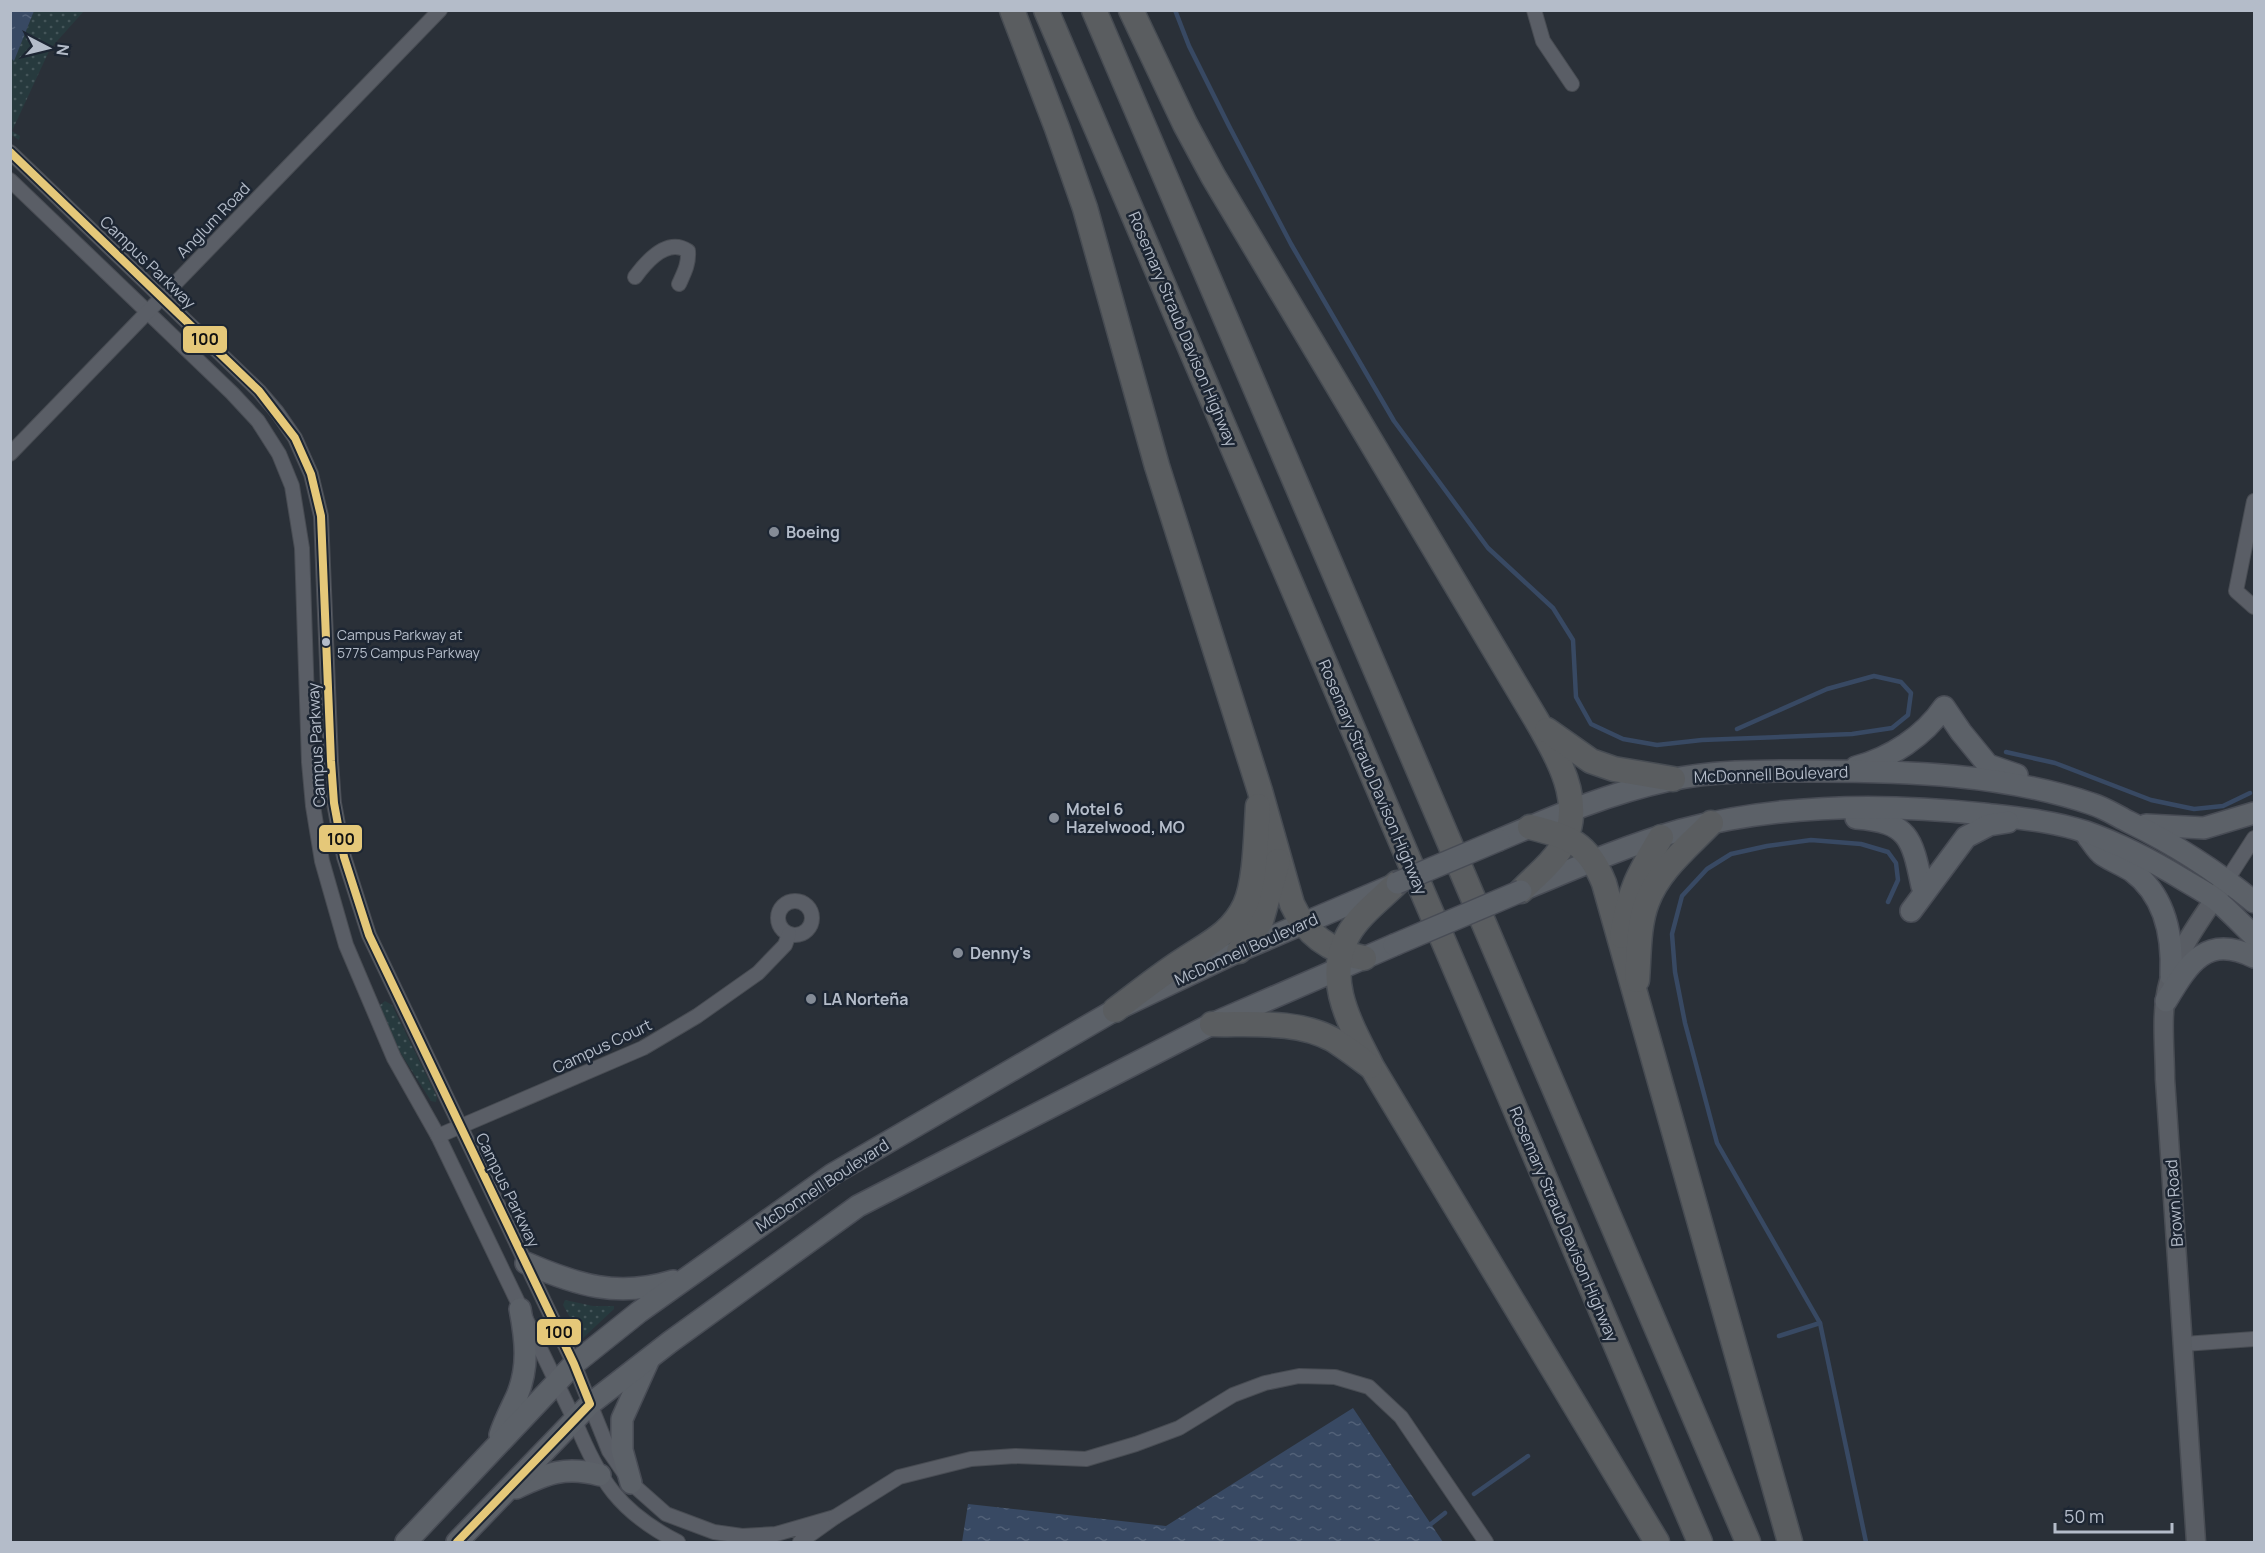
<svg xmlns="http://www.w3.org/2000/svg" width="2265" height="1553" font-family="Manrope,sans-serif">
  <defs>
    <pattern id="grass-dots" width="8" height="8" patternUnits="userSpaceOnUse" patternTransform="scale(1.5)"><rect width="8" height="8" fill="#273a3e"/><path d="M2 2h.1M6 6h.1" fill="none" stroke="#445559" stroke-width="1.8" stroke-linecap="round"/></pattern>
    <pattern id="water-ripples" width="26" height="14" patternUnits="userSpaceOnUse" patternTransform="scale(1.5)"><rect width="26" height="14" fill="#384963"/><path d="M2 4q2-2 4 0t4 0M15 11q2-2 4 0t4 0" fill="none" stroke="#526178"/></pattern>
  </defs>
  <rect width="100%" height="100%" fill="#2a3038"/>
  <g fill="url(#grass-dots)">
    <path d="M34 11H84L50 49 12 131 20 136 19 140 11 135 10 58 14 60Z"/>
    <path d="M385 1001 392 1005 437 1097 436 1102 431 1101 400 1052 380 1008V1005Z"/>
    <path d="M565 1300 593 1306H614V1309L582 1339 563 1305Z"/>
  </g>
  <g fill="url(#water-ripples)">
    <path d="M10 11H34L14 61 11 58Z"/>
    <path d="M1353 1408 1443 1542H962L968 1504 1166 1526Z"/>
  </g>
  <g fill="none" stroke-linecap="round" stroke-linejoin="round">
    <g stroke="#384963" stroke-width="4.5">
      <path d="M1175 10 1189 46 1229 126 1291 244 1394 421 1488 548 1553 608 1573 640 1576 697 1591 724 1623 739 1657 745 1702 740 1852 734 1892 728 1908 715 1911 693 1901 682 1874 676 1827 689 1737 729"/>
      <path d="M2006 752 2055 763 2151 800 2194 809 2223 806 2250 793"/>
      <path d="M1779 1336 1820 1323"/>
      <path d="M1474 1494 1528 1456"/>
      <path d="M1431 1524 1445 1513"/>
      <path d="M1866 1542 1820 1323 1717 1143 1685 1023 1675 972 1672 934 1682 896 1707 869 1731 854 1767 846 1811 840 1861 844 1888 852 1896 863 1898 880 1888 902"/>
    </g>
    <defs>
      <g id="street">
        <path d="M1534 10 1543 41 1572 84"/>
        <path d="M10 152 259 391 277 412 295 438 311 474 321 516 331 761 334 803 344 857 369 935 574 1364 609 1451 631 1483 666 1514 714 1532 742 1536 776 1534 835 1517 800 1542"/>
        <path d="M10 180 232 393 258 421 279 454 292 486 302 548 309 762 313 806 322 861 346 945 394 1058 438 1136 575 1421C599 1480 619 1512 678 1542"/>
        <path d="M635 277C646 262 667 237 688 251 689 264 684 273 679 284"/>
        <path d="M10 454 440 10"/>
        <path d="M2254 501 2236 591 2254 607"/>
        <path d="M2227 880 2254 838"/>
        <circle cx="795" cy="918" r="17"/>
        <path d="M438 1136 643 1048 697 1016 758 973 785 945 789 934"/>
        <path d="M2184 1344 2254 1339"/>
        <path d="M835 1517 899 1477 971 1459 1015 1456 1086 1459 1136 1444 1179 1428 1233 1395 1265 1383 1299 1376 1335 1377 1369 1387 1401 1417 1486 1542"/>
      </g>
      <path id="secondary" d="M2196 1542 2165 1079C2165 1048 2160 1012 2169 981 2179 948 2203 916 2222 888"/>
      <g id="primary">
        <path d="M1856 767C1891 758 1924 736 1944 707L1961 732 1988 765 2017 775"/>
        <path d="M1856 818C1909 822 1912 838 1922 886"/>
        <path d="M2146 825 2204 828 2254 813"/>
        <path d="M2088 837C2093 843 2097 851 2103 855 2112 861 2123 865 2132 871 2166 896 2173 937 2171 976"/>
        <path d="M1499 840C1555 816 1610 793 1670 780 1717 770 1766 771 1814 771 1908 771 2003 774 2092 804 2105 808 2117 816 2129 822 2174 844 2216 871 2254 902"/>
        <path d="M1527 888C1577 867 1628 845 1681 830 1779 804 1883 803 1983 814 2018 818 2053 821 2086 832 2120 844 2153 861 2184 880 2194 886 2205 892 2215 899 2229 910 2241 924 2254 936"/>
        <path d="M1911 911 1966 837 1989 825 2008 822"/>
        <path d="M2166 1001C2189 963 2206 934 2254 957"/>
        <path d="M526 1263C577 1285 617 1298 673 1281"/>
        <path d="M500 1435C504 1422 511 1409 517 1396 529 1367 526 1340 520 1309"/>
        <path d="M631 1483 622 1450V1419L649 1359"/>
        <path d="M516 1488C547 1473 566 1466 600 1475"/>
        <path d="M406 1542 574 1364 639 1312 833 1174 1115 1010 1239 951 1391 886"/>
        <path d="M457 1542 590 1404 670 1342 858 1206 1212 1024 1394 945"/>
      </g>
      <g id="highway">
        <path d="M1012 10 1057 128 1085 208 1157 466 1260 791 1292 904C1306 935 1331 952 1364 958"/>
        <path d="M1046 10 1700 1542"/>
        <path d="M1094 10 1748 1542"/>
        <path d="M1131 10 1185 124 1213 176 1540 726C1561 764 1587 808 1559 851 1549 866 1533 878 1521 891"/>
        <path d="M1547 730 1591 761 1614 769 1673 779"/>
        <path d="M1530 827C1570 837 1588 843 1604 883L1790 1542"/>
        <path d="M1397 883C1381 899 1359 915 1348 935 1323 981 1352 1026 1372 1067L1657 1542"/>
        <path d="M1622 936C1629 891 1638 875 1661 837"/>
        <path d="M1239 951 1261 921 1278 861"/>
        <path d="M1637 980C1639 955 1638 925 1647 902 1659 870 1688 847 1711 823"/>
        <path d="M1115 1010C1138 993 1161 974 1185 959 1209 943 1232 933 1245 905 1256 881 1256 833 1258 806"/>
        <path d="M1212 1024C1252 1025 1296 1020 1332 1039 1345 1047 1358 1057 1370 1066"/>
      </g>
    </defs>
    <use href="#street" stroke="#484c53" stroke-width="16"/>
    <use href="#secondary" stroke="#484c53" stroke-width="21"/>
    <use href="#primary" stroke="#484c55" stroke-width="24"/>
    <use href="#highway" stroke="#474c53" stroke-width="27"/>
    <use href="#street" stroke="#5a5e66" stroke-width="14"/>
    <use href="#secondary" stroke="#595d64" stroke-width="18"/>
    <use href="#primary" stroke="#5c6168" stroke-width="21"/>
    <use href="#highway" stroke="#5a5d60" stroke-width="24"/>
    <defs>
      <g id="primary-bridge">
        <path d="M1397 883 1499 840"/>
        <path d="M1394 945 1521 891"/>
      </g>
    </defs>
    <use href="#primary-bridge" stroke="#484c55" stroke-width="24" stroke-linecap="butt"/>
    <use href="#primary-bridge" stroke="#5c6168" stroke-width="21"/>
    <defs>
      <path id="bus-1" d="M10 152 259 391 295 438 311 474 321 516 331 761 334 803 344 857 369 935 574 1364 590 1404 457 1542"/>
    </defs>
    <use href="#bus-1" stroke="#1d2633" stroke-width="12"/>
    <use href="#bus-1" stroke="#e5c879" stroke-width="8"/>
  </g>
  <g fill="#848b96" stroke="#1d2633" stroke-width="2">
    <circle cx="774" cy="532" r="6"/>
    <circle cx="1054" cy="818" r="6"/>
    <circle cx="958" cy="953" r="6"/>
    <circle cx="811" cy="999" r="6"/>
  </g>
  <circle fill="#b4bcc9" stroke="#1d2633" stroke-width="2" cx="326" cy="642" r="5"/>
  <g text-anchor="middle" stroke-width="5" stroke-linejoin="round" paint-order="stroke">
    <g font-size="14" fill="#b4bcc9" stroke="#1d2633" text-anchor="start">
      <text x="337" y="640">Campus Parkway at<tspan x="337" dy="18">5775 Campus Parkway</tspan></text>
    </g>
    <g font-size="16" fill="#b4bcc9" stroke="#1d2633">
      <text transform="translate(213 220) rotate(-46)" y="6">Anglum Road</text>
      <text transform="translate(148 262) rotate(44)" y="6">Campus Parkway</text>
      <text transform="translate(1183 329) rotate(67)" y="6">Rosemary Straub Davison Highway</text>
      <text transform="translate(316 745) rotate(-93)" y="6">Campus Parkway</text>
      <text transform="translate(1771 774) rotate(-2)" y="6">McDonnell Boulevard</text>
      <text transform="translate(1373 777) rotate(67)" y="6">Rosemary Straub Davison Highway</text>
      <text transform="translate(1246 949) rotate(-24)" y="6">McDonnell Boulevard</text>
      <text transform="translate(602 1046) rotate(-25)" y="6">Campus Court</text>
      <text transform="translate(822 1185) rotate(-33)" y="6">McDonnell Boulevard</text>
      <text transform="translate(508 1190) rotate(64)" y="6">Campus Parkway</text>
      <text transform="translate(2174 1203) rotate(-94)" y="6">Brown Road</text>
      <text transform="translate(1564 1224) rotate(67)" y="6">Rosemary Straub Davison Highway</text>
    </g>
    <g font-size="16" font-weight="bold" fill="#b4bcc9" stroke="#1d2633" text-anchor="start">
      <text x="786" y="538">Boeing</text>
      <text x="1066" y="815">Motel 6<tspan x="1066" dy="18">Hazelwood, MO</tspan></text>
      <text x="970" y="959">Denny's</text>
      <text x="823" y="1005">LA Norteña</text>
    </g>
  </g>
  <g stroke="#1d2633" stroke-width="2">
    <rect x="182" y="325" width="46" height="29" rx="6" fill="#e5c879"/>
    <rect x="318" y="824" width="45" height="29" rx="6" fill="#e5c879"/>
    <rect x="536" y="1318" width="46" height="28" rx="6" fill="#e5c879"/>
  </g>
  <g font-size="16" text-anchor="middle" font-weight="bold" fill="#111">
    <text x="205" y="345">100</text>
    <text x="341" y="845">100</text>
    <text x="559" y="1338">100</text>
  </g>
  <rect width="2265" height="1553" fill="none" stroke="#b4bcc9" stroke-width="24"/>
  <g transform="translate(48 48) rotate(97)" stroke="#1d2633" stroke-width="4.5" paint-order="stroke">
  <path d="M0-4.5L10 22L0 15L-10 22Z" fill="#b4bcc9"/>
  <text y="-9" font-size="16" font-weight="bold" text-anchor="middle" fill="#b4bcc9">N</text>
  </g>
  <path d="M2055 1523v9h117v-9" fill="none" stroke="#b4bcc9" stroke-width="3"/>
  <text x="2064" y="1523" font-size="18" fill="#b4bcc9" stroke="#1d2633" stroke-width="4.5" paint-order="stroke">50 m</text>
</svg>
